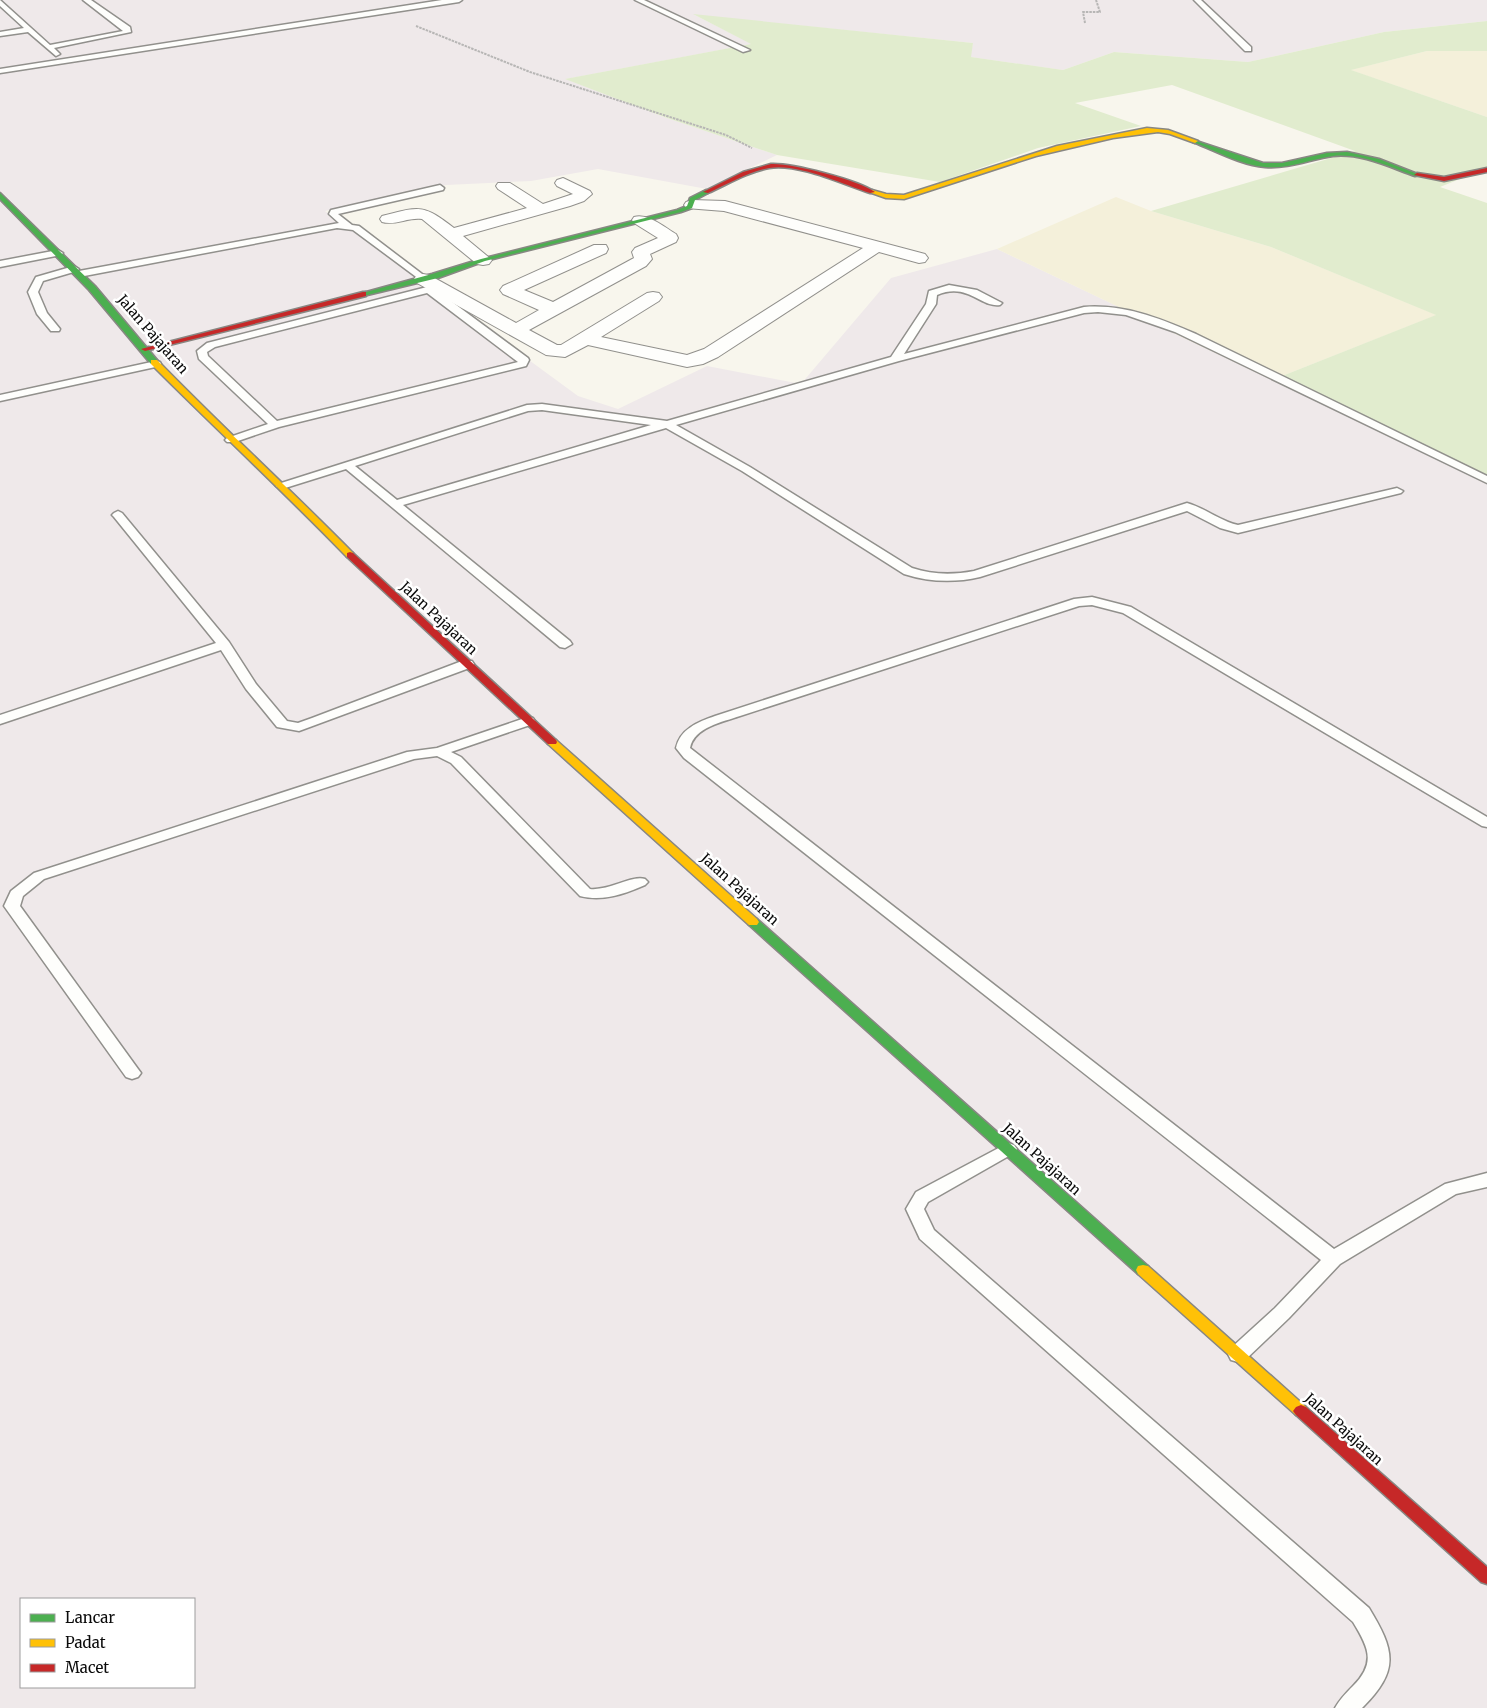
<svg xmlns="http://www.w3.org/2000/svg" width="1487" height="1708" font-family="Merriweather,serif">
  <rect width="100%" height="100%" fill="#f8f6ed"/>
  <path fill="#efe9ea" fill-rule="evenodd" d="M0 0H1487V21L1384 32 1248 62 1114 52 1063 70 970 57 973 43 695 15 752 44 566 79 667 118 777 155 707 189 598 169 531 181 446 185 325 211 578 396 618 409 707 366 801 384 891 278 997 249 1487 482V1708H0ZM21 1599H194V1687H21Z"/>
  <g fill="#f4f0da">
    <path d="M1427 51H1487V117L1350 70Z"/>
    <path d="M1116 197 1151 211 1271 247 1437 315 1272 380 997 249Z"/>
  </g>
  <path fill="#e1ecce" d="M693 14 973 43 971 57 1063 70 1114 52 1248 62 1384 32 1487 21V51H1427L1351 70 1487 117V168L1440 187 1487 203V482L1272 380 1436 315 1271 247 1151 211 1355 151 1172 85 1075 103 1141 126 1038 148 940 182 777 155 667 118 565 79 751 44Z"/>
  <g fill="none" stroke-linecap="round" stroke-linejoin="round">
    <defs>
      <g id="lane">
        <path d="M0 0 50 45 123 31 83 0H91L130 27 131 32 54 48 60 54 56 56 28 32 0 36V32L24 28 0 6Z"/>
        <path d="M442 0H462L459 2 0 73V69Z"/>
        <path d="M635 0H644L750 50 743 52Z"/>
        <path d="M1194 0H1201L1251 47V51H1245Z"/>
        <path d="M440 185 444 188 443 190 338 214 352 225 359 226 426 277 428 279 423 282 353 230 337 228 79 277 74 274 79 271 339 223 329 214 331 210Z"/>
        <path d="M58 250 63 253 61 255 0 267V261Z"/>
        <path d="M74 266 79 269 77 271 43 281 38 292 47 313 60 329 59 331H51L37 314 28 292 36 277Z"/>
        <path d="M949 285 977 290 1002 303 1000 305C981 308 968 282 937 295L936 304 904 354 1084 307C1124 304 1159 318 1196 334L1487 476V483L1175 332 1126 315 1098 312 1084 313 899 361 676 425 750 467 912 568C933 575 953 575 974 571L1187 503C1205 508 1220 521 1238 525L1397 488 1403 491 1401 493 1238 533 1220 528 1187 511 980 577C954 583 929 582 904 574L742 471 666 428 403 505 570 641 572 644 565 648 560 647 346 469 282 489 276 486 278 484 527 405 542 404 667 421 891 357 926 304 929 291ZM542 410 651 425 397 500 355 466 528 411Z"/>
        <path d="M427 287 436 290 528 358 529 360 526 366 279 427 235 442H227L225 440 227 438 268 424 199 359 197 351 207 343ZM427 293 518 362 277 421 208 356 207 352 215 347Z"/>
        <path d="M156 361 160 362 161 364 160 366 0 401V395Z"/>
        <path d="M118 511 122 513 229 642 256 684 287 721 298 723 312 718 462 661H472L474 664 472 667 299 731 277 727 246 689 221 650 0 724V715L216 643 114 517 112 515 114 513Z"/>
        <path d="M1092 597 1131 607 1487 817V827L1482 826 1123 613 1092 605 1079 606 740 716C723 722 694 727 690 748L1334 1249 1445 1184 1487 1173V1187L1456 1194 1340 1264 1289 1318 1245 1360 1238 1362 1231 1360 1228 1354 1231 1348 1275 1308 1321 1260 684 758 676 748C680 729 698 722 715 716L1074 599Z"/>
        <path d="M528 717 533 718 535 721 533 724 451 752 461 757 590 889C609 891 631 875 645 879L648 882 645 885C624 894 603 902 580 896L451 763 437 756 414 759 44 879 23 896 20 906 138 1069 141 1073 138 1077 132 1079 126 1077 4 906 11 891 34 873 407 752 437 748Z"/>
        <path d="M1008 1143 1014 1145 1017 1149 1014 1153 928 1202 924 1209 934 1230 1369 1608C1395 1651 1400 1670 1362 1708H1335C1340 1699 1346 1693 1353 1686 1376 1663 1369 1648 1353 1622L920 1239 906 1209 916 1192Z"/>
      </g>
      <g id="street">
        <path d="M563 178 590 191 592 194 584 201 570 206 463 236 492 260 489 264 483 265 477 264 422 219C408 217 395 226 382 222L380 219 382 216C420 206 423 204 454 228L527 208 498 189 496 186 498 183H510L543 204 573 194 557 186 555 183 557 180Z"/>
        <path d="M692 200 725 201 925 254 928 258 925 262 919 263 879 252 718 357 703 364 687 367 588 345 565 357 546 355 417 283 414 279 417 275 423 274 429 275 516 323 539 310 503 294 500 290 503 286 594 245H606L608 249 606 253 524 290 553 302 634 258 632 252 635 248 658 238 634 223 632 220 634 217C648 213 664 227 676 234L678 238 676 242 650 254 652 259 646 266 529 330 557 345H561L647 293 653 292 659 293 662 297 659 301 601 337 687 355 704 349 863 248 724 211 686 208 684 205 686 202Z"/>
      </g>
      <g id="fast">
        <path d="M1193 140 1263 163H1282L1327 153 1347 152 1379 159 1420 175 1415 176C1389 167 1362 153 1333 156 1311 159 1289 169 1265 167 1241 165 1216 151 1193 142Z"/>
        <path d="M706 190 708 191V193L695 200 692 208 681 212 485 261 438 278 363 296 359 294 432 274 481 259 677 210 687 206 690 198Z"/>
        <path d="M0 193 95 286 157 360V364H151L89 290 0 199Z"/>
        <path d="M753 918 757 919 1148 1266 1150 1270 1148 1274 1143 1275 1138 1274 749 925 747 922 749 919Z"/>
      </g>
      <g id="slow">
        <path d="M1147 128 1168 130 1198 141 1195 143 1170 134 1158 132 1113 138 1036 156 904 199 886 198 869 192 872 190 886 194 904 195 1057 146Z"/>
        <path d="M151 360H157C221 426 289 488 353 553V557H347C283 491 216 429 151 364Z"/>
        <path d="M552 739 556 740 757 919 759 922 757 925H749L548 744 547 742 548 740Z"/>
        <path d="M1143 1265 1148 1266 1306 1407 1309 1411 1306 1415 1301 1417 1296 1415 1138 1274 1136 1270 1138 1266Z"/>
      </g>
      <g id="jam">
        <path d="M771 164C792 163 858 180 875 192L870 193C842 184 798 163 769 168 748 172 728 184 708 193L703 192 743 172Z"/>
        <path d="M1487 168V172L1444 181 1414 175 1417 173 1444 177Z"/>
        <path d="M363 292H366V296L145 351 141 349Z"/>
        <path d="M350 552 353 553 556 740 557 742 556 744H548L347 557V553Z"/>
        <path d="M1301 1405 1306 1407 1487 1567V1584L1481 1582 1296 1415 1293 1411 1296 1407Z"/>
      </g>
    </defs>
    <use href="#lane" stroke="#91908c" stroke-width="3"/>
    <use href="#street" stroke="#91908c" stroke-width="2"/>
    <use href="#fast" stroke="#888783" stroke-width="3"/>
    <use href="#slow" stroke="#888783" stroke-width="3"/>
    <use href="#jam" stroke="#888783" stroke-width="3"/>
    <g stroke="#b7b6b5" stroke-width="2" stroke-dasharray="2.5 1" stroke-linecap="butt">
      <path d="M1085 23 1083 12H1100L1096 0"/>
      <path d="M416 26 530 72 726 135 752 148"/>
    </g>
    <use href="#lane" fill="#fefefc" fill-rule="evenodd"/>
    <use href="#street" fill="#fefefc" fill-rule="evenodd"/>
    <use href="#fast" fill="#4caf50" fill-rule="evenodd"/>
    <use href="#slow" fill="#ffc107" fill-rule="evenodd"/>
    <use href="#jam" fill="#c62828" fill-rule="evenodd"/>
  </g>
  <g text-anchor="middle" stroke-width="5" stroke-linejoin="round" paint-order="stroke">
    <g font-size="14" fill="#0a0a0a" stroke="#fff">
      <text transform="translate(153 334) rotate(49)" y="5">Jalan Pajajaran</text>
      <text transform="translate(439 618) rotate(43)" y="5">Jalan Pajajaran</text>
      <text transform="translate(740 889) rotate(42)" y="5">Jalan Pajajaran</text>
      <text transform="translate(1042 1159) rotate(42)" y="5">Jalan Pajajaran</text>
      <text transform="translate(1344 1429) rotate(42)" y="5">Jalan Pajajaran</text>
    </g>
  </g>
  <rect x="20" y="1598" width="175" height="90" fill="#ffffff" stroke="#9d9d9d"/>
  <rect x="30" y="1614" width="25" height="8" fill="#4caf50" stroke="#9d9d9d"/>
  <text x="65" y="1623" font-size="15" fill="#0a0a0a">Lancar</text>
  <rect x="30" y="1639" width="25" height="8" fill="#ffc107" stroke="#9d9d9d"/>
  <text x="65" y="1648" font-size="15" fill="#0a0a0a">Padat</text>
  <rect x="30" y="1664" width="25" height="8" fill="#c62828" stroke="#9d9d9d"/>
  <text x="65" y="1673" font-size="15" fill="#0a0a0a">Macet</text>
</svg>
